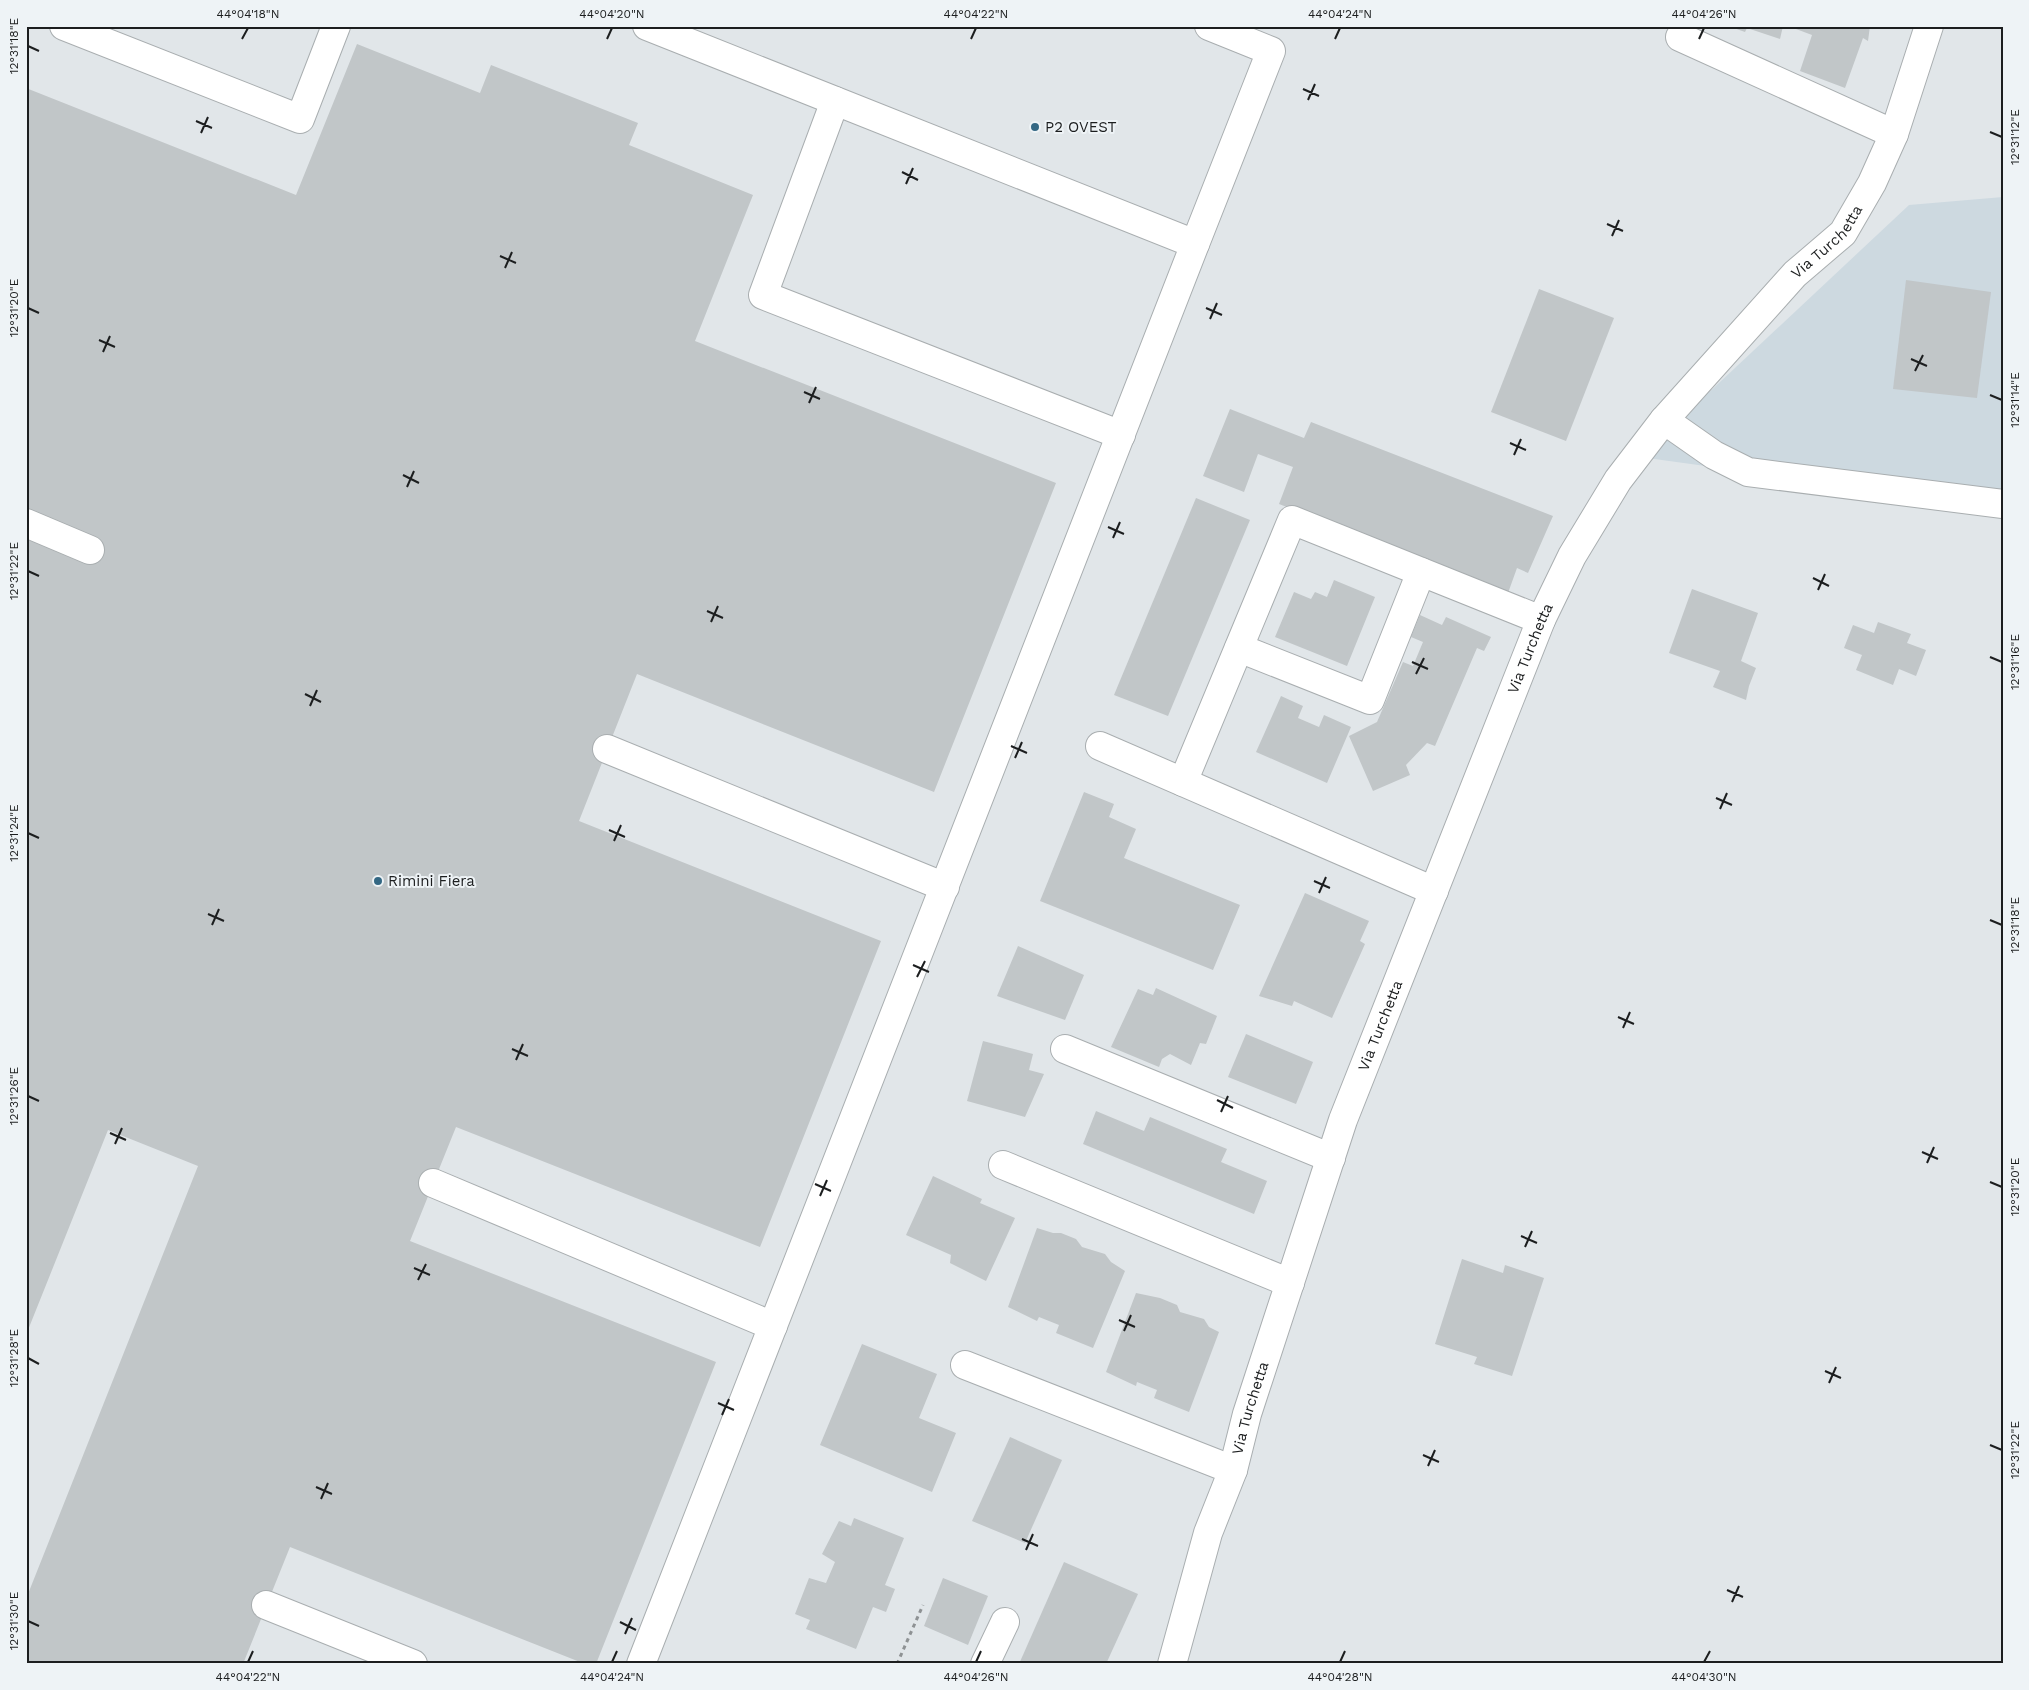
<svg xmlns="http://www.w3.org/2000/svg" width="2029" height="1690" font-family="'Work Sans',sans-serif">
  <rect width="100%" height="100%" fill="#e1e6e9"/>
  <path fill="#cdd9e0" d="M2003 197V507L1640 457 1909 205Z"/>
  <g fill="#c1c6c8">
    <path d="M1728 26H1783L1780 39 1747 28 1745 32Z"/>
    <path d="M1788 26H1870L1868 41 1863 38 1845 88 1800 71 1812 35Z"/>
    <path d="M357 44 480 93 491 65 638 123 629 145 753 195 695 341 1056 483 934 792 637 674 579 821 881 941 760 1247 456 1127 410 1241 716 1362 596 1664H585L290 1547 243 1664H26V1599L198 1166 108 1130 26 1335V88L296 195Z"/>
    <path d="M1906 280 1991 292 1977 398 1893 389Z"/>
    <path d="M1539 289 1614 318 1566 441 1491 412Z"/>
    <path d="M1230 409 1304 438 1311 422 1553 516 1528 573 1517 568 1508 593 1279 504 1293 467 1258 454 1244 492 1203 476Z"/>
    <path d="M1196 498 1250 520 1168 716 1114 695Z"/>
    <path d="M1334 580 1375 597 1347 666 1275 637 1294 592 1311 599 1315 592 1327 597Z"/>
    <path d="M1692 589 1758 613 1741 661 1756 668 1749 686 1746 700 1713 687 1720 671 1669 653Z"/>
    <path d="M1420 615 1442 625 1446 617 1491 637 1484 651 1477 648 1435 746 1427 743 1406 765 1410 775 1373 791 1349 736 1377 722 1403 662 1413 666 1423 642 1411 637Z"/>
    <path d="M1878 622 1911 634 1907 643 1926 650 1916 676 1899 669 1893 685 1856 670 1862 655 1844 648 1853 625 1874 633Z"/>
    <path d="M1281 696 1303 706 1298 718 1319 727 1324 715 1351 727 1327 783 1256 752Z"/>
    <path d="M1084 792 1114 804 1109 817 1136 829 1124 858 1240 905 1213 970 1040 901Z"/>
    <path d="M1305 893 1369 921 1360 941 1365 944 1332 1018 1294 1001 1292 1006 1259 996Z"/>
    <path d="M1018 946 1084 975 1065 1020 997 996Z"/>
    <path d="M1156 988 1217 1016 1206 1044 1200 1043 1191 1065 1170 1054 1162 1059 1159 1067 1111 1047 1138 989 1153 995Z"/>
    <path d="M1246 1034 1313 1062 1296 1104 1228 1077Z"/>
    <path d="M983 1041 1033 1054 1029 1070 1044 1074 1025 1117 967 1101Z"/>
    <path d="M1096 1111 1144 1131 1150 1117 1227 1149 1221 1162 1267 1181 1254 1214 1083 1144Z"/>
    <path d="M933 1176 982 1199 980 1203 1015 1218 986 1281 950 1263 951 1255 906 1235Z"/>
    <path d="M1037 1228 1053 1233H1061L1076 1239 1082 1247 1105 1254 1111 1262 1125 1271 1093 1348 1056 1333 1059 1325 1039 1317 1037 1321 1008 1307Z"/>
    <path d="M1462 1259 1503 1273 1505 1265 1544 1278 1512 1376 1474 1364 1477 1357 1435 1344Z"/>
    <path d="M1136 1293 1160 1298 1177 1305 1180 1312 1204 1319 1209 1327 1219 1332 1189 1412 1154 1398 1157 1390 1137 1382 1136 1386 1106 1372Z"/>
    <path d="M862 1344 937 1374 919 1418 956 1433 932 1492 820 1445Z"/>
    <path d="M1010 1437 1062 1460 1025 1543 972 1521Z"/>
    <path d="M854 1518 904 1538 885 1585 895 1589 886 1612 873 1607 856 1649 806 1629 810 1620 795 1614 809 1578 826 1583 835 1562 822 1554 839 1521 851 1526Z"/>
    <path d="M1064 1562 1138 1594 1106 1664H1019Z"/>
    <path d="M943 1578 988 1596 968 1645 924 1626Z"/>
  </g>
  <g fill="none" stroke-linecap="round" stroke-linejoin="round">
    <defs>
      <g id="minor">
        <path d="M64 26 300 119 336 26"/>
        <path d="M1680 37 1894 134"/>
        <path d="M835 101 763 295 1121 435"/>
        <path d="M1195 244 1271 51 1209 26"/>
        <path d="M1664 420 1714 455 1748 472 2003 504"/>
        <path d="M26 523 90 550"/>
        <path d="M1239 648 1370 700 1421 572"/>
        <path d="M1100 746 1434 891"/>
        <path d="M607 749 945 887"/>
        <path d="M1183 782 1292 520 1541 620"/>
        <path d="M1065 1049 1331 1158"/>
        <path d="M1003 1165 1290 1283"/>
        <path d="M433 1183 773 1326"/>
        <path d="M965 1365 1233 1470"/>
        <path d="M266 1605 413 1664"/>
        <path d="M641 1664 1195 244 647 26"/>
        <path d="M985 1664 1005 1622"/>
        <path id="s1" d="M1172 1664 1208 1533 1233 1470 1247 1414 1343 1120 1541 620 1572 556 1618 480 1664 420 1795 274 1843 233 1872 183 1894 134 1929 26"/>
      </g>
    </defs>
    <use href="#minor" stroke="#a9aeb0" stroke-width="30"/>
    <path stroke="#8e9294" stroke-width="3" stroke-dasharray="4 4" stroke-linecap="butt" d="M897 1664 923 1605"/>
    <use href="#minor" stroke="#fff" stroke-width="28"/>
  </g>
  <path fill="none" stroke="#1c1e1f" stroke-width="2" d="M242 39 248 28M607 39 612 28M971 39 976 28M1335 39 1340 28M1699 39 1704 28M28 46 39 51M1303 89 1319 96M1308 100 1315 84M196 121 212 128M1990 132 2002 137M201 133 208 117M902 172 918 180M906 184 913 168M1607 224 1623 231M1612 236 1619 220M500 256 516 263M505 268 512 252M28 308 39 313M1206 308 1222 315M1210 319 1217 303M99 340 115 347M103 352 110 336M1911 359 1927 366M1915 371 1923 355M804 392 820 399M1990 395 2002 400M809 403 816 387M1510 443 1526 450M1514 455 1521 439M403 475 419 483M407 487 414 471M1108 527 1124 534M1113 538 1120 522M28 571 39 576M1813 578 1829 586M1818 590 1825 574M707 611 723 618M711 622 718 606M1990 657 2002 662M1412 662 1428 669M1416 674 1424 658M305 694 321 702M310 706 317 690M1011 746 1027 753M1015 758 1022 742M1716 798 1732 805M1720 809 1727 793M609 830 625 837M28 833 39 838M614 841 621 825M1314 881 1330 888M1319 893 1326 877M208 914 224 921M1990 920 2002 925M212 925 219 909M913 965 929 972M917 977 925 961M1618 1017 1634 1024M1623 1028 1630 1012M512 1049 528 1056M516 1060 523 1044M28 1096 39 1101M1217 1100 1233 1108M1221 1112 1228 1096M110 1133 126 1140M115 1144 122 1128M1922 1152 1938 1159M1927 1163 1934 1147M1990 1182 2002 1187M815 1184 831 1191M820 1196 827 1180M1521 1236 1537 1243M1525 1247 1532 1231M414 1268 430 1275M418 1280 426 1264M1119 1320 1135 1327M1124 1331 1131 1315M28 1358 39 1364M1825 1371 1841 1378M1829 1383 1836 1367M718 1403 734 1410M722 1415 729 1399M1990 1445 2002 1450M1423 1455 1439 1462M1428 1466 1435 1450M316 1487 332 1494M321 1499 328 1483M1022 1539 1038 1546M1026 1550 1033 1534M1727 1590 1743 1597M1732 1602 1739 1586M28 1621 39 1626M620 1622 636 1630M625 1634 632 1618M248 1662 253 1651M612 1662 617 1651M976 1662 981 1651M1340 1662 1345 1651M1704 1662 1710 1651"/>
  <g fill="#336783" stroke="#eef3f6" stroke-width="2">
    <circle cx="1035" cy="127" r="5"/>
    <circle cx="378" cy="881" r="5"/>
  </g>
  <g text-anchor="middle" stroke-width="4" stroke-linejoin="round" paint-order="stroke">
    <g font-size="15" fill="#1c1e1f" stroke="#eef3f6" text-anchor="start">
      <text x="1045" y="132">P2 OVEST</text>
      <text x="388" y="886">Rimini Fiera</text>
    </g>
    <g font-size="15" fill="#1c1e1f" stroke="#eef3f6">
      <text dy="5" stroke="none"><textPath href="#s1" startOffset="1586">Via Turchetta</textPath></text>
      <text dy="5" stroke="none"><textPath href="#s1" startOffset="1078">Via Turchetta</textPath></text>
      <text dy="5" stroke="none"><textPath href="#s1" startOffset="672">Via Turchetta</textPath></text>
      <text dy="5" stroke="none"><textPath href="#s1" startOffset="268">Via Turchetta</textPath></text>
    </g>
  </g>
  <rect width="2029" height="1690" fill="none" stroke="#eef3f6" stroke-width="55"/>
  <rect x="28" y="28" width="1974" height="1634" fill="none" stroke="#1c1e1f" stroke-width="2"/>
  <g font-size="12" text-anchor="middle" fill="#1c1e1f">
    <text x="248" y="18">44°04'18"N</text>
    <text x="612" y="18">44°04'20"N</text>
    <text x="976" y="18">44°04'22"N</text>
    <text x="1340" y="18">44°04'24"N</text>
    <text x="1704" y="18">44°04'26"N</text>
    <text transform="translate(14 46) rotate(-90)" y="4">12°31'18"E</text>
    <text transform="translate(2015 137) rotate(-90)" y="4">12°31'12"E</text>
    <text transform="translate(14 308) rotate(-90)" y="4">12°31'20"E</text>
    <text transform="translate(2015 400) rotate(-90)" y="4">12°31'14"E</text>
    <text transform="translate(14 571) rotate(-90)" y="4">12°31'22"E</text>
    <text transform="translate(2015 662) rotate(-90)" y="4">12°31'16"E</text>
    <text transform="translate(14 833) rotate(-90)" y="4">12°31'24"E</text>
    <text transform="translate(2015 925) rotate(-90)" y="4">12°31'18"E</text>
    <text transform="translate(14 1096) rotate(-90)" y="4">12°31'26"E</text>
    <text transform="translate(2015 1187) rotate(-90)" y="4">12°31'20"E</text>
    <text transform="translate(14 1358) rotate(-90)" y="4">12°31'28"E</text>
    <text transform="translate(2015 1450) rotate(-90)" y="4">12°31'22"E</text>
    <text transform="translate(14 1621) rotate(-90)" y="4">12°31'30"E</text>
    <text x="248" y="1681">44°04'22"N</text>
    <text x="612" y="1681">44°04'24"N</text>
    <text x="976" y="1681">44°04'26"N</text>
    <text x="1340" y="1681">44°04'28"N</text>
    <text x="1704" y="1681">44°04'30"N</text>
  </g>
</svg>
